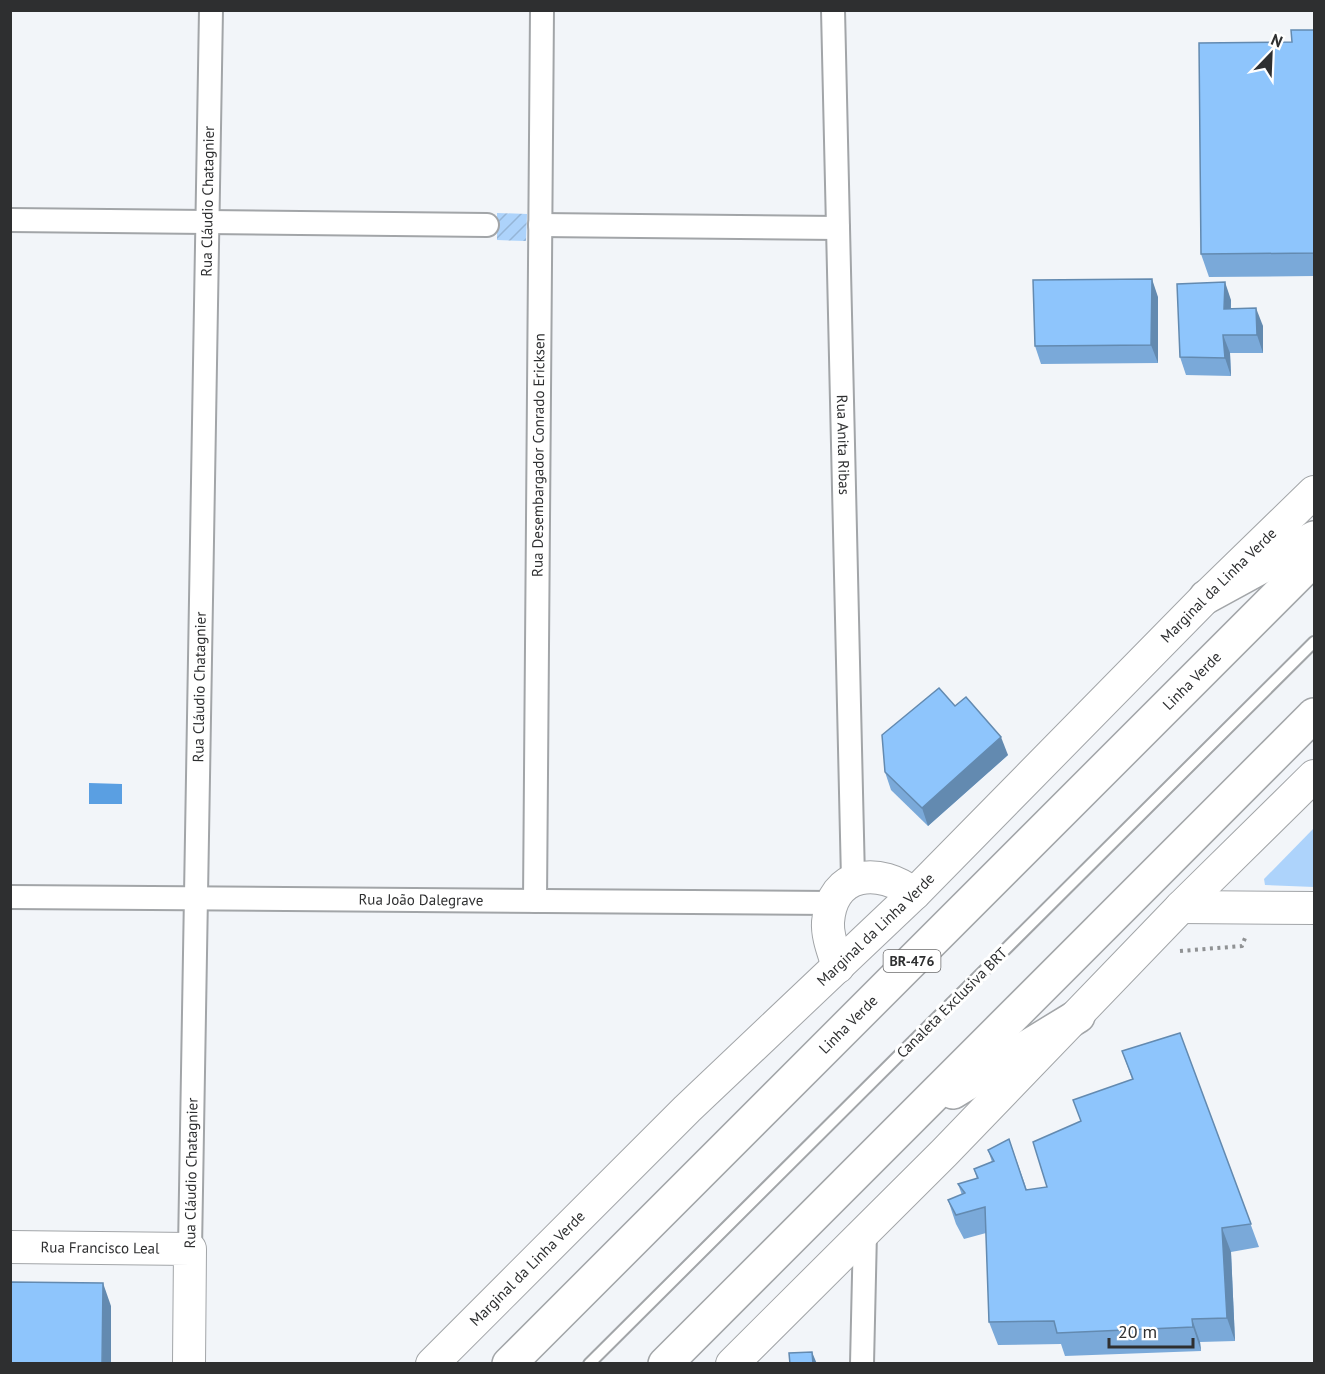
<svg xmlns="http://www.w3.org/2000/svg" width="1325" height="1374" font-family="'PT Sans',sans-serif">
  <defs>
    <pattern id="garden-furrows" width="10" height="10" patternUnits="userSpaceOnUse" patternTransform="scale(1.5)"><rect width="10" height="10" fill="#add3fb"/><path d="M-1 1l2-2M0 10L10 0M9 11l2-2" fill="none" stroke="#95b5d7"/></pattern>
  </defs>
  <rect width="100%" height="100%" fill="#f2f5f9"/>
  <path fill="#add3fb" d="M1314 828V887L1265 885 1264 879Z"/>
  <path fill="url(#garden-furrows)" d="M497 213 527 214 526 241 497 240Z"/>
  <path fill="#5a9fe2" d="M89 783 122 784V804H89Z"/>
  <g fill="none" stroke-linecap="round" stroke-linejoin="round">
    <defs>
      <path id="lane" d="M589 1364 1314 642"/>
      <g id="street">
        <path id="s1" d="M833 10 853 879"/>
        <path d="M10 220 487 225"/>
        <path d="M540 225 838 228"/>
        <path id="s2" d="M10 897 832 903"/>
        <path id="s3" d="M535 901 542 10"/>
        <path id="s4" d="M190 1249 211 10"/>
        <path d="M862 1364 865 1232"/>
      </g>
      <g id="secondary">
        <path d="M1181 907 1314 908"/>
        <path d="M838 967C834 953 827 937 828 922 832 870 880 867 914 894"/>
        <path id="s5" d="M10 1247 190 1249 189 1364"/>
        <path id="s6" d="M432 1364 687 1109 914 894 1206 597 1314 492"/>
        <path d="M732 1364 944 1153 1181 907 1314 776"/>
      </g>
      <g id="highway">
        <path d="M1206 597 1314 538"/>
        <path d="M953 1092 1078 1016"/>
        <path id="s7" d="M509 1364 1314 559"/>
        <path d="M665 1364 1314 715"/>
      </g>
    </defs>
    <use href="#lane" stroke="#a2a5a8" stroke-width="14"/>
    <use href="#street" stroke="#a2a5a8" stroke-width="26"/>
    <use href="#secondary" stroke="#a2a5a8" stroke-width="34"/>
    <use href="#highway" stroke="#a2a5a8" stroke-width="36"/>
    <path stroke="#909294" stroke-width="4" stroke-dasharray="3 4.5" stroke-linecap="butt" d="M1180 951 1242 946 1245 938"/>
    <use href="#lane" stroke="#fff" stroke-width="10"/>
    <use href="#street" stroke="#fff" stroke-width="22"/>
    <use href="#secondary" stroke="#fff" stroke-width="32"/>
    <use href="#highway" stroke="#fff" stroke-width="33"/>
  </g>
  <g fill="#7aa9d9">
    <path d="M1314 30V276L1209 277 1201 254 1292 42Z"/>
    <path d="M1158 297V363L1041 364 1035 346Z"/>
    <path d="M1231 300V309L1263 326V353H1230L1231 376 1186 375 1180 357Z"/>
    <path d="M955 706 1008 755 928 826 891 790 885 772Z"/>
    <path d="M1180 1033 1259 1247 1231 1252 1235 1341 1200 1342 1201 1351 1065 1356 1061 1344 998 1345 989 1322 986 1233 964 1239 956 1224 948 1200 962 1195 958 1184 977 1179 974 1169 992 1162 988 1150 1009 1139 1027 1190 1047 1187 1081 1121 1132 1079 1122 1051Z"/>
  </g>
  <g fill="#638ab0">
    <path d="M1152 279 1158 297V363L1151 345Z"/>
    <path d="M1225 282 1231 300 1230 327 1224 309Z"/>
    <path d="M1256 308 1263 326V353L1257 335Z"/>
    <path d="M1223 335 1230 353 1231 376 1225 358Z"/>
    <path d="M1001 737 1008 755 928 826 922 808Z"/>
    <path d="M1222 1228 1231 1252 1235 1341 1227 1318Z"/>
    <path d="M103 1283 111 1306V1364H102Z"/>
    <path d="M1192 1319 1200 1342 1201 1351 1193 1327Z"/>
    <path d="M812 1352 817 1364H813Z"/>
  </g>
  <g fill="#8ec5fc" stroke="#638ab0" stroke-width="1.5">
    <path d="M1291 30H1314V253L1201 254 1199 43 1292 42Z"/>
    <path d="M1152 279 1151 345 1035 346 1033 280Z"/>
    <path d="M1225 282 1224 309 1256 308 1257 335H1223L1225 358 1180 357 1177 284Z"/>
    <path d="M939 688 955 706 966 697 1001 737 922 808 885 772 882 735Z"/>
    <path d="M1180 1033 1251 1224 1222 1228 1227 1318 1192 1319 1193 1327 1057 1333 1054 1321 989 1322 985 1207 956 1215 948 1200 965 1193 958 1184 978 1178 974 1169 994 1161 988 1150 1009 1139 1026 1190 1047 1187 1033 1142 1081 1121 1073 1100 1133 1079 1122 1051Z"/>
    <path d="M10 1282 103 1283 102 1364H10Z"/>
    <path d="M812 1352 813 1364H790L789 1353Z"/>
  </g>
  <g text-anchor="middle" stroke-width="6" stroke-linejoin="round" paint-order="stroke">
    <rect fill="#fff" stroke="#6d6d6e" stroke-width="1.5" x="883.5" y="950" width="57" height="22" rx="4.5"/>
    <g font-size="14" font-weight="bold" fill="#2e2f30">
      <text x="912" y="966">BR-476</text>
    </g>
    <g font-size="15" fill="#2e2f30" stroke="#fff">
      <text dy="5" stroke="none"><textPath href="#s4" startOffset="1048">Rua Cláudio Chatagnier</textPath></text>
      <text dy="5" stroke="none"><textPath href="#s1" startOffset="435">Rua Anita Ribas</textPath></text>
      <text dy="5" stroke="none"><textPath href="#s3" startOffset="446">Rua Desembargador Conrado Ericksen</textPath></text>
      <text dy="5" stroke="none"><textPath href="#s6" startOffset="1107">Marginal da Linha Verde</textPath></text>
      <text dy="5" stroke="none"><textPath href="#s7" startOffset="966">Linha Verde</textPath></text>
      <text dy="5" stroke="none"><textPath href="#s4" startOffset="562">Rua Cláudio Chatagnier</textPath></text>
      <text dy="5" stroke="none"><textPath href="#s2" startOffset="411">Rua João Dalegrave</textPath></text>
      <text dy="5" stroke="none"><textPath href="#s6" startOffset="621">Marginal da Linha Verde</textPath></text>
      <text transform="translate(952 1003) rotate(-45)" y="5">Canaleta Exclusiva BRT</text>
      <text dy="5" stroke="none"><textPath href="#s7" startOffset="480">Linha Verde</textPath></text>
      <text dy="5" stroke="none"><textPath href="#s4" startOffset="76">Rua Cláudio Chatagnier</textPath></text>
      <text dy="5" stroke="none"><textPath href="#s5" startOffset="90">Rua Francisco Leal</textPath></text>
      <text dy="5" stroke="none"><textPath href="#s6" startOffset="135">Marginal da Linha Verde</textPath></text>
    </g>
  </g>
  <rect width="1325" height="1374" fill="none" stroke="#2e2f30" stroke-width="24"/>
  <g transform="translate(1271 54) rotate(23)" stroke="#ffffff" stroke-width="4.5" paint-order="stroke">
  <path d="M0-4.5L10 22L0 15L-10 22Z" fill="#2e2f30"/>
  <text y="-9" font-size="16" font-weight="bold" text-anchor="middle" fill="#2e2f30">N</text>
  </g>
  <path d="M1109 1338v9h84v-9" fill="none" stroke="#2e2f30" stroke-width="3"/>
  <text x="1118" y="1338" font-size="18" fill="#2e2f30" stroke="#ffffff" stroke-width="4.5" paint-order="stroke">20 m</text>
</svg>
